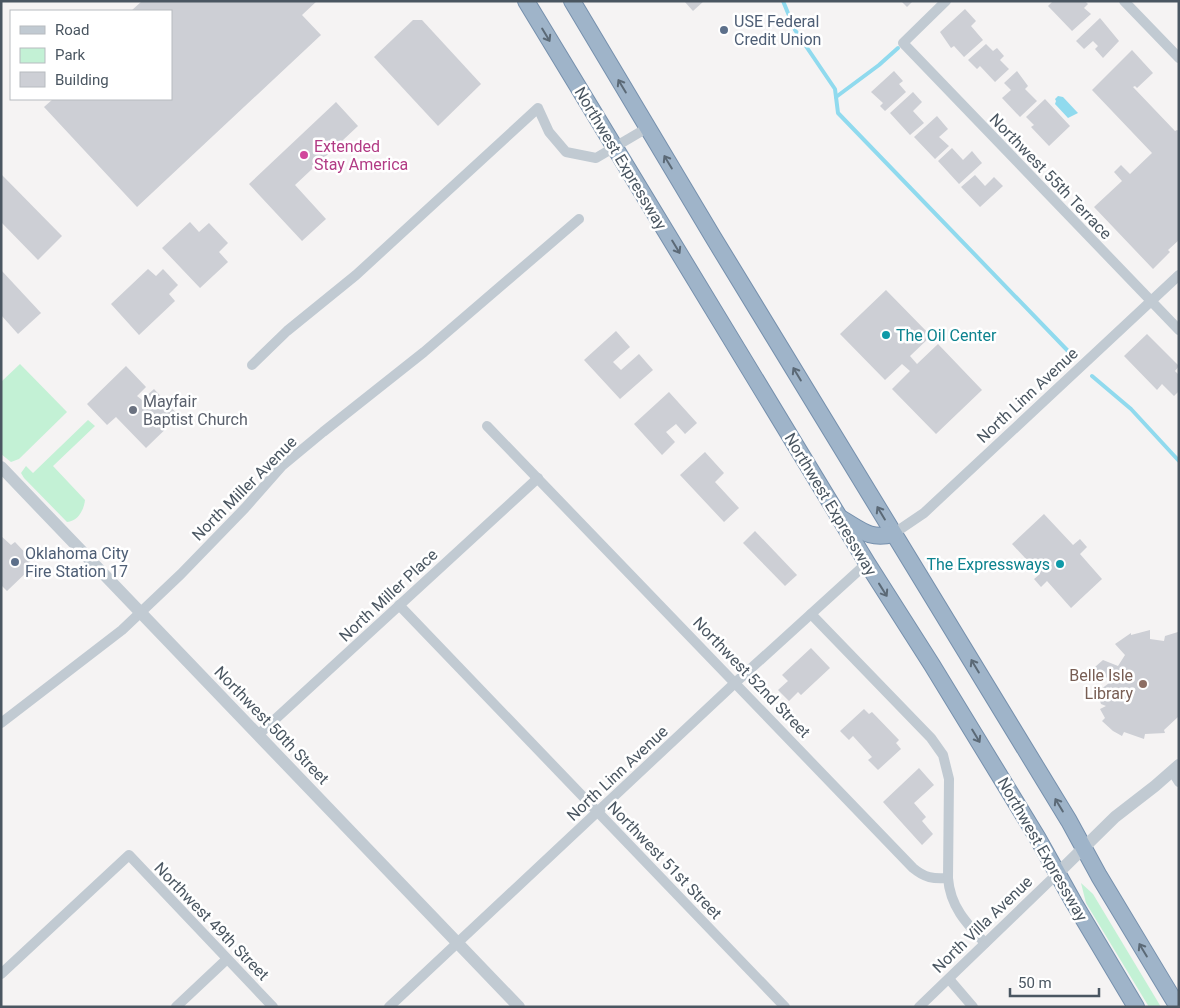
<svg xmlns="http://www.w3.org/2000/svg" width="1180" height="1008" font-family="Roboto,sans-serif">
  <rect width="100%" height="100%" fill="#f5f3f3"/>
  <g fill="#c3f1d5">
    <path d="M20 364 67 412 19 459 11 462 1 454V382Z"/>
    <path d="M88 420 95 426 53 466 85 500C84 510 78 521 67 522L24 478 21 473 26 466 33 473Z"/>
    <path d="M1081 883 1093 894 1161 1007H1149L1086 903Z"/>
  </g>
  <path fill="#90daee" d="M1058 96 1063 97 1078 113 1068 118 1055 104 1056 101 1055 99Z"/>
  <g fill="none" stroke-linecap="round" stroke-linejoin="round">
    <g stroke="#90daee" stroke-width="4">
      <path d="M783 1 795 30 835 89 838 113 1068 351"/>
      <path d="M836 97 879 65 898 48"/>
      <path d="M1092 376 1131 409 1179 461"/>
    </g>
  </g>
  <g fill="#cdcfd5">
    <path d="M142 1H317L302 15 321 35 137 207 44 107 53 99H171V11H131Z"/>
    <path d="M684 1H704L693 11Z"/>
    <path d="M901 1H913L907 7Z"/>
    <path d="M1053 1H1085L1088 4 1084 8 1091 14 1072 31 1048 6Z"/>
    <path d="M965 9 976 21 971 26 983 40 964 57 954 46 951 48 940 32Z"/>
    <path d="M1100 18 1119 41 1103 58 1095 49 1098 46 1093 41 1084 49 1076 41Z"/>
    <path d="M413 20H422L481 84 438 126 374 57Z"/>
    <path d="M986 44 993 51 997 48 1004 56 1000 60 1009 69 995 82 980 66 977 69 968 60Z"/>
    <path d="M1132 50 1153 73 1137 88 1135 86 1133 87 1175 131 1177 130 1179 131V240L1168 250 1170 252 1153 269 1094 207 1122 181 1114 172 1121 165 1130 174 1152 153 1092 90Z"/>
    <path d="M894 71 903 81 899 84 906 92 885 111 880 106 883 103 871 92Z"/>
    <path d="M1017 71 1028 86 1025 89 1037 101 1020 117 1002 98 1011 90 1004 83Z"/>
    <path d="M913 92 922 102 913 111 924 123 910 135 890 113Z"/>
    <path d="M1045 99 1070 126 1049 146 1031 127 1034 125 1026 117Z"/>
    <path d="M336 102 358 126 295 185 326 219 302 241 249 184Z"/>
    <path d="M937 116 948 129 939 137 949 146 935 159 914 137Z"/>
    <path d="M952 148 963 160 972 151 982 163 959 184 938 161Z"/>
    <path d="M1 174 62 236 38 260 1 222Z"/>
    <path d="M975 175 985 186 994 177 1003 186 980 207 961 187Z"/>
    <path d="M190 222 199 232 209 223 228 243 219 252 228 262 200 288 162 248Z"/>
    <path d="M148 269 156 276 163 269 178 285 169 294 175 301 139 335 111 304Z"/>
    <path d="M1 270 41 313 18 334 1 315Z"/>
    <path d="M886 290 931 336 910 356 917 364 938 344 982 390 936 434 892 389 910 371 902 364 885 380 840 334Z"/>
    <path d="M616 331 630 347 613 362 621 370 639 354 653 370 620 399 584 360Z"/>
    <path d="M1147 334 1179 366 1175 371 1179 375V391L1174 396 1162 384 1157 390 1124 356Z"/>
    <path d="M126 366 146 387 137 396 142 400 154 389 179 416 146 448 116 417 107 425 87 404Z"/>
    <path d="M669 392 697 423 685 434 676 424 666 432 675 442 662 455 634 424Z"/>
    <path d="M705 452 724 473 715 482 739 508 724 522 680 475Z"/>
    <path d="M1044 514 1073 545 1080 539 1087 547 1080 554 1102 579 1071 608 1047 581 1041 587 1034 579 1040 574 1012 544Z"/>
    <path d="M755 531 797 575 785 586 743 543Z"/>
    <path d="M1 536 11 545 15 542 32 560 27 564 31 568 7 591 1 585Z"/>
    <path d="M1150 630V639L1164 641 1165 636 1178 632 1179 719 1178 717 1164 730 1165 733 1145 734 1144 739 1124 732 1122 736 1113 731 1102 721 1105 718 1100 709 1106 706 1101 704 1097 692 1116 678 1098 677 1095 667 1103 660 1118 666 1125 655 1115 644 1131 633V635Z"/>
    <path d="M811 648 830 668 801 695 798 692 789 701 778 690 788 681 782 675Z"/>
    <path d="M864 709 869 714 872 712 899 740 896 743 901 749 878 770 868 760 872 757 853 736 849 740 840 731Z"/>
    <path d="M919 768 934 785 914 803 926 817 922 821 933 834 922 845 883 802Z"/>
  </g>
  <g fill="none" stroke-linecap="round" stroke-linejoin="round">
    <defs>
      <g id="trunk">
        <path d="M526 1 867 563 932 665 1037 837 1074 903 1136 1007"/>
        <path d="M572 1 713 237 1069 821 1099 876 1178 1007"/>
        <path d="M842 519C861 530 870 540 893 534"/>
      </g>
    </defs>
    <use href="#trunk" stroke="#7690ad" stroke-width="18"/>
    <g stroke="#c1cad2" stroke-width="10">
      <path d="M946 1 903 43 1179 330"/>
      <path d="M1124 1 1179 58"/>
      <path d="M252 365 287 331 356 275 538 108 549 132 566 152 596 158 647 128"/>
      <path d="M487 426 913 868C925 878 933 879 948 878 950 906 966 923 985 943"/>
      <path d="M893 534 924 513 1179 275"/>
      <path d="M399 605 785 1007"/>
      <path d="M811 614 931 738 943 755 949 779 948 878"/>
      <path d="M1 723 122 630 181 574 245 508 282 466 323 432 424 352 579 219"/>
      <path d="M258 735 538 478"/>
      <path d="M1172 771 1179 782"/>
      <path d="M1 974 129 855 273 1007"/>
      <path d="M949 979 973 1007"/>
      <path d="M176 1007 227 959"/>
      <path d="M389 1007 736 682 867 563"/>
      <path d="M919 1007 1057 874"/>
    </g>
    <g stroke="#c1cad2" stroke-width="12">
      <path d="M1 467 519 1007"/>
      <path d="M1057 874 1115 817 1155 786 1179 765"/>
    </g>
    <use href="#trunk" stroke="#9fb4c9" stroke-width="16"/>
  </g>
  <defs><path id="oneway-shaft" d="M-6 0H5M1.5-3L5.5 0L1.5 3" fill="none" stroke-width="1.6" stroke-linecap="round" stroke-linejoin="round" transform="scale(1.25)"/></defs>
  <g stroke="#5b6976">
    <use href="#oneway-shaft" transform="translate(546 35) rotate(59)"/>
    <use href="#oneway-shaft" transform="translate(622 86) rotate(-121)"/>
    <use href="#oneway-shaft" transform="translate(668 162) rotate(-121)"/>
    <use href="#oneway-shaft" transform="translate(676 247) rotate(59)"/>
    <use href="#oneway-shaft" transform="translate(797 374) rotate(-121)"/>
    <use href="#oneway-shaft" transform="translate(881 513) rotate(-121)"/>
    <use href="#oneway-shaft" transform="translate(883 590) rotate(58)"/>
    <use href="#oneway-shaft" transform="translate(975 666) rotate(-121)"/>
    <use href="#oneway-shaft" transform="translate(976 736) rotate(59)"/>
    <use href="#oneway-shaft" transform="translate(1059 805) rotate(-121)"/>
    <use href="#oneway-shaft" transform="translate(1143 950) rotate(-121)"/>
  </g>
  <g fill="#5c6f8a" stroke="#fff" stroke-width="2">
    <circle cx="724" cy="30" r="5"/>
    <circle cx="15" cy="562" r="5"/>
  </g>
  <circle fill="#d1479c" stroke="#fff" stroke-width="2" cx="304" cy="155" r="5"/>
  <g fill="#0f9aa8" stroke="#fff" stroke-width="2">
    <circle cx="886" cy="335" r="5"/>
    <circle cx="1060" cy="564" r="5"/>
  </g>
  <circle fill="#6b7280" stroke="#fff" stroke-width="2" cx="133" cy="410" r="5"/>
  <circle fill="#8d6e63" stroke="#fff" stroke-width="2" cx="1143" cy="684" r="5"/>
  <g text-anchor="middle" stroke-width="5" stroke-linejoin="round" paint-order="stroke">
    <g font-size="16" fill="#4e5e75" stroke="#fff" text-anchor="start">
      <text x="734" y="27">USE Federal<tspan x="734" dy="18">Credit Union</tspan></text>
      <text x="25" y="559">Oklahoma City<tspan x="25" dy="18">Fire Station 17</tspan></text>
    </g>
    <g font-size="16" fill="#b23c85" stroke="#fff" text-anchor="start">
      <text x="314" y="152">Extended<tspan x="314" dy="18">Stay America</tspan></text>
    </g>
    <g font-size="16" fill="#4a5661" stroke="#fff">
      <text transform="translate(621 158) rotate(59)" y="6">Northwest Expressway</text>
      <text transform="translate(1051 176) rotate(46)" y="6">Northwest 55th Terrace</text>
      <text transform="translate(1027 395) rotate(-43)" y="6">North Linn Avenue</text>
      <text transform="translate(244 488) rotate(-45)" y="6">North Miller Avenue</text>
      <text transform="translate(831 504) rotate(59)" y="6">Northwest Expressway</text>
      <text transform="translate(388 595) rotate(-43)" y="6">North Miller Place</text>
      <text transform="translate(752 677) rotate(46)" y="6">Northwest 52nd Street</text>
      <text transform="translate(272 725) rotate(46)" y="6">Northwest 50th Street</text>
      <text transform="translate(617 773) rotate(-43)" y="6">North Linn Avenue</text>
      <text transform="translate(1043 849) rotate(60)" y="6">Northwest Expressway</text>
      <text transform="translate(665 860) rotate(46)" y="6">Northwest 51st Street</text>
      <text transform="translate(212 921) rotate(46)" y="6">Northwest 49th Street</text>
      <text transform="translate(982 924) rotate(-44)" y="6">North Villa Avenue</text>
    </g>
    <g font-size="16" fill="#0d838f" stroke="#fff" text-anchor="start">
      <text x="896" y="341">The Oil Center</text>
      <text x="1050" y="570" text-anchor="end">The Expressways</text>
    </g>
    <g font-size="16" fill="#5b616d" stroke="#fff" text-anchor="start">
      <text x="143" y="407">Mayfair<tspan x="143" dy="18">Baptist Church</tspan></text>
    </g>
    <g font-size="16" fill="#785e54" stroke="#fff" text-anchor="end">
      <text x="1133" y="681">Belle Isle<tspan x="1133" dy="18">Library</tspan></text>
    </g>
  </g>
  <rect width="1180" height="1008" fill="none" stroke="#4a5661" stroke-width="5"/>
  <rect x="10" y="10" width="162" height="90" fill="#ffffff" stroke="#b7bbc0"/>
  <rect x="20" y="26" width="25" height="8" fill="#c1cad2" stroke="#b7bbc0"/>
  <text x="55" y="35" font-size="15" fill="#4a5661">Road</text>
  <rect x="20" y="48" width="25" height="15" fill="#c3f1d5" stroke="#b7bbc0"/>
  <text x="55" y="60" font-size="15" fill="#4a5661">Park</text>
  <rect x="20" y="72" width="25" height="15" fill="#cdcfd5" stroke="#b7bbc0"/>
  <text x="55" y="85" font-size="15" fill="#4a5661">Building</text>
  <path d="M1010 988v8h89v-8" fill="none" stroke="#4a5661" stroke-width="2.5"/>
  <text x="1018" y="988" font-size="15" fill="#4a5661" stroke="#ffffff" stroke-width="4" paint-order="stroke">50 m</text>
</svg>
